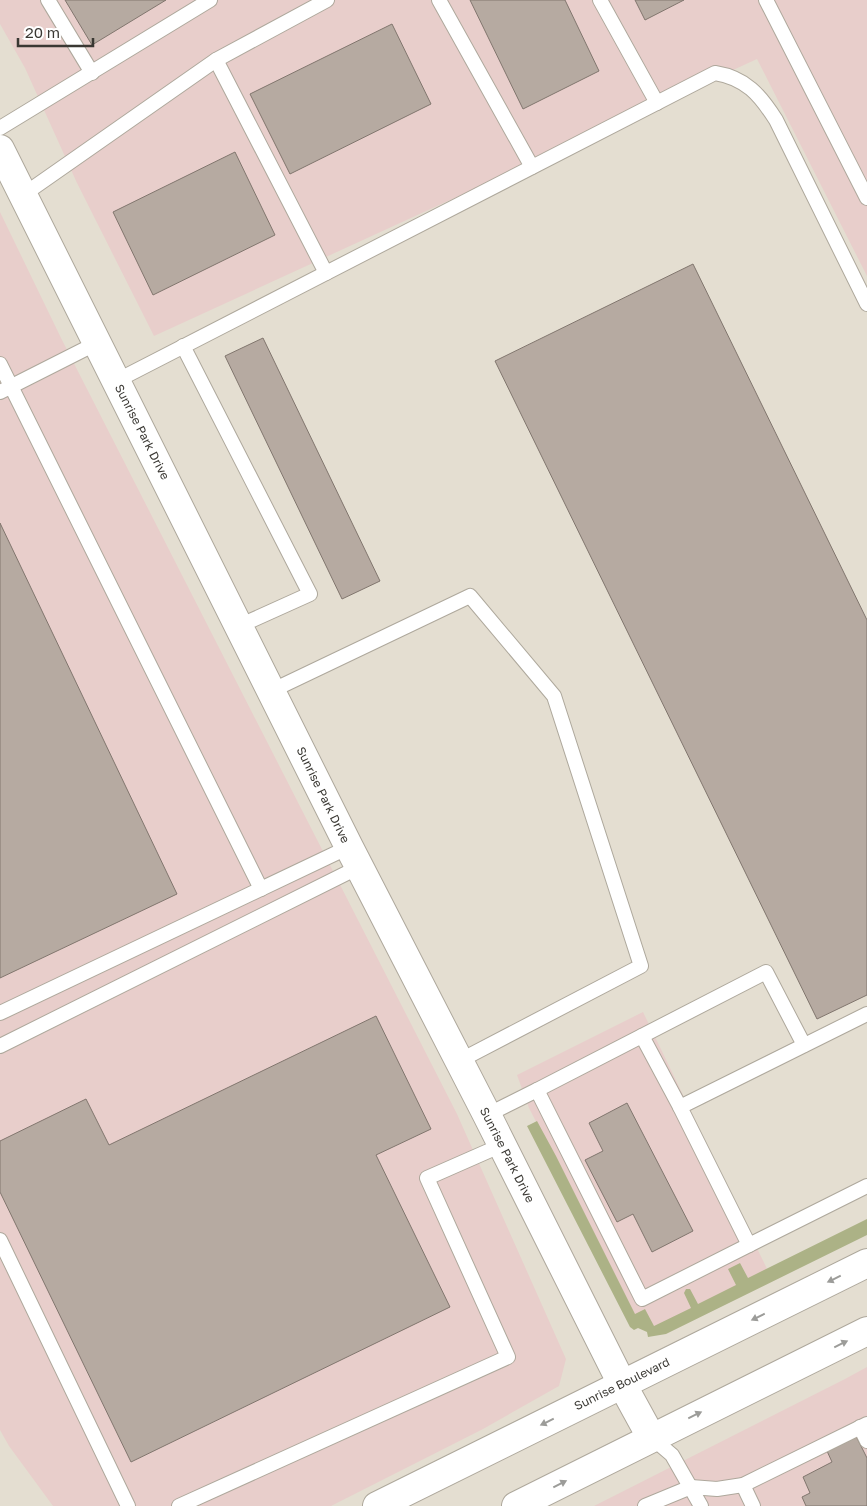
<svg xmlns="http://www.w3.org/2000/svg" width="867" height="1506" font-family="'Golos Text',sans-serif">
  <rect width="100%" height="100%" fill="#e4ded1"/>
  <g fill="#e8cecb">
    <path d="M0 0H867V276L757 59 154 336 77 183 25 68 0 24Z"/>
    <path d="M0 212 62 340 457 1114 566 1359 559 1386 483 1429 331 1506H53L9 1446 0 1430Z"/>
    <path d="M643 1012 769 1273 656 1330 640 1325 529 1108 517 1075Z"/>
    <path d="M867 1367V1506H594L845 1379Z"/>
  </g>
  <path fill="#acb286" d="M537 1121 556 1156 635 1314 645 1309 654 1326 691 1308 684 1293 686 1289H690L698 1304 736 1285 728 1269 740 1263 748 1278 867 1219V1235L666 1334 648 1337 647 1332 638 1328 634 1330 630 1327 527 1126Z"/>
  <g fill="#b6aaa1" stroke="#81766e">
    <path d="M65 0H166L92 45Z"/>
    <path d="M470 0H565L599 71 523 109Z"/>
    <path d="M635 0H684L645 20Z"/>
    <path d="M392 24 431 104 290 174 250 94Z"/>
    <path d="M235 152 275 235 153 295 113 212Z"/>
    <path d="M693 264 867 620V995L817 1019 495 361Z"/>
    <path d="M263 338 380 581 342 599 225 356Z"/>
    <path d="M0 523 177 894 0 978Z"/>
    <path d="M376 1016 431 1129 376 1155 450 1307 131 1462 0 1192V1141L86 1099 109 1145Z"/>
    <path d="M627 1103 693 1231 652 1252 633 1214 617 1222 585 1160 603 1151 589 1123Z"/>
    <path d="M856 1436 867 1458V1506H806L802 1497 810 1493 803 1477 832 1462 827 1451Z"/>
  </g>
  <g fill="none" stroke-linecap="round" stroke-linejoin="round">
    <defs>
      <g id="lane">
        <path d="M48 0 92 73"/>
        <path d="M439 0 532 167"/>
        <path d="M600 0 657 103"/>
        <path d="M766 0 867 198"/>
        <path d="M216 60 326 273"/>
        <path d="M0 128 210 0"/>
        <path d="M23 195 216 60 327 0"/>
        <path d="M183 346 310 594 239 626"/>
        <path d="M0 364 261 889"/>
        <path d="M116 381 715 73C746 78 760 95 776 120L867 304"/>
        <path d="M0 392 97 343"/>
        <path d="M271 691 470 596 554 696 641 966 459 1061"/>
        <path d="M0 1013 349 847"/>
        <path d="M867 1014 680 1107 749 1245 867 1186"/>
        <path d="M642 1036 680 1107"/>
        <path d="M0 1046 359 867"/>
        <path d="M537 1090 766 972 804 1045"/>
        <path d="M487 1115 537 1090 642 1299 749 1245"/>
        <path d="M0 1240 128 1506"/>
        <path d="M860 1427 867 1441"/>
        <path d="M651 1437 672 1455 701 1506"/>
        <path d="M743 1485 753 1506"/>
        <path d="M179 1506 508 1357 427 1178 502 1145"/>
        <path d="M645 1506 691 1487 717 1489 743 1485 867 1424"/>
      </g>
      <path id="street" d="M0 149 349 847 487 1115 622 1384 651 1437"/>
      <g id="primary">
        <path d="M377 1506 867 1263"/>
        <path d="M516 1506 867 1331"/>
      </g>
    </defs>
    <use href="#lane" stroke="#aea89c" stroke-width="16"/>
    <use href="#street" stroke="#aea89c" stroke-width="30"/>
    <use href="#primary" stroke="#aea89c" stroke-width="30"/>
    <use href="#lane" stroke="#fff" stroke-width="14"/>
    <use href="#street" stroke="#fff" stroke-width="28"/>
    <use href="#primary" stroke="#fff" stroke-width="28"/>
  </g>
  <defs><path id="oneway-solid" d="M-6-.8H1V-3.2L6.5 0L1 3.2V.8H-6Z" transform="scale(1.25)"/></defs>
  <g fill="#9c9c99">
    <use href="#oneway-solid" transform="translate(834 1279) rotate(154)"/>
    <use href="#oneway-solid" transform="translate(758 1317) rotate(154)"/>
    <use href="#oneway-solid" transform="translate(841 1344) rotate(-26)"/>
    <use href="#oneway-solid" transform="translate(695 1415) rotate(-26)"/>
    <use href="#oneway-solid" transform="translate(547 1422) rotate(154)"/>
    <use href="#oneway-solid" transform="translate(560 1484) rotate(-27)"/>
  </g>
  <g text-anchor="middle" stroke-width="4.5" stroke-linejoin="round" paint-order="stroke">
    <g font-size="12" fill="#3a3833" stroke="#fff">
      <text transform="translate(142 432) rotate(63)" y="4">Sunrise Park Drive</text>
      <text transform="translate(323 795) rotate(64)" y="4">Sunrise Park Drive</text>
      <text transform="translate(507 1155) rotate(63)" y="4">Sunrise Park Drive</text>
      <text transform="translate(622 1384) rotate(-26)" y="4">Sunrise Boulevard</text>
    </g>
  </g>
  <path d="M18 38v8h75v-8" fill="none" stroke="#3a3833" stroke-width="2.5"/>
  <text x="25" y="38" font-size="15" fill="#3a3833" stroke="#ffffff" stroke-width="4" paint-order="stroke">20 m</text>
</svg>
